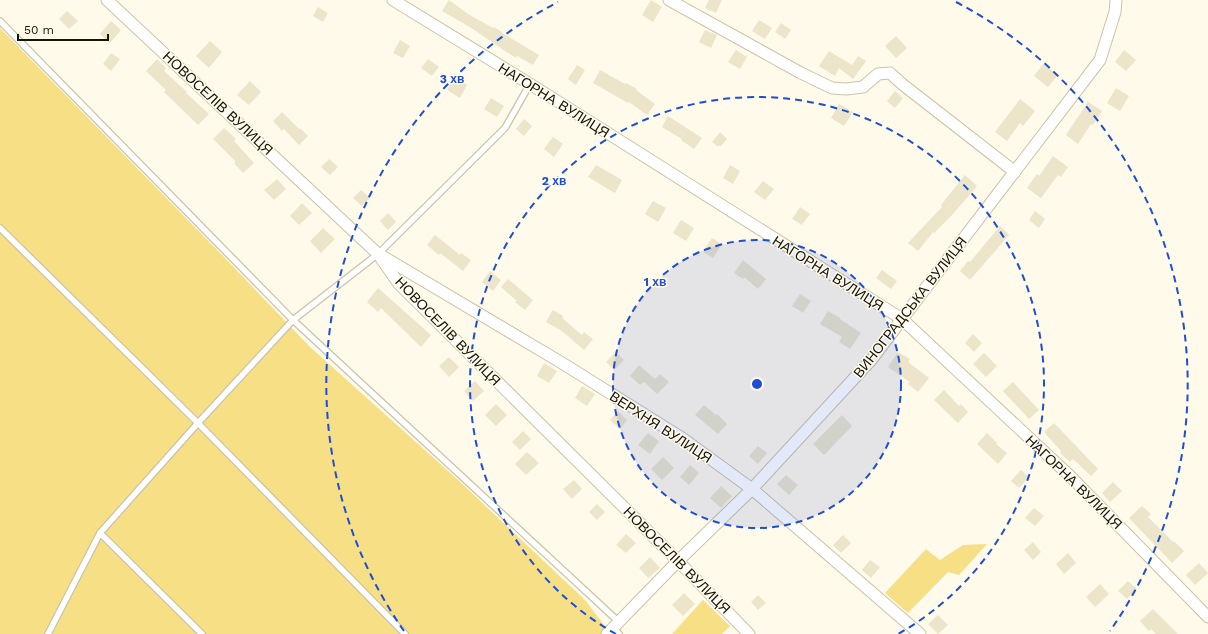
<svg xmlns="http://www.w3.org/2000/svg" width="1208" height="634" font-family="'Work Sans',sans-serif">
  <rect width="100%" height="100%" fill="#fffae9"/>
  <g fill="#f7df86">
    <path d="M0 28 225 258 309 346 457 479 585 600 611 634H0Z"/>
    <path d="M987 544 959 575 948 572 908 613 885 593 926 549 932 554 940 560 963 545Z"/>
    <path d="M703 600 730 626 722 634H672Z"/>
  </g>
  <g fill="#ece5c9">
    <path d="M449 0 468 14 493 28 494 27 502 32V33L539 55 533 65 517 56 516 58 502 49 473 29 442 11Z"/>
    <path d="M651 0 662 7 653 22 642 15Z"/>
    <path d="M709 0H722L716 13 705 8Z"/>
    <path d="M318 7 328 13 323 22 313 16Z"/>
    <path d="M67 11 78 21 69 29 59 19Z"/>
    <path d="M759 20 772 28 765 39 752 31Z"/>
    <path d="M111 21 121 30 110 43 100 34Z"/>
    <path d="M781 23 791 30 785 39 775 32Z"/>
    <path d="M705 30 717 35 711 48 699 42Z"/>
    <path d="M896 36 907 48 896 58 885 46Z"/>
    <path d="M400 40 410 46 403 58 393 53Z"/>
    <path d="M210 41 222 52 209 68 196 56Z"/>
    <path d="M736 50 747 57 740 69 728 62Z"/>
    <path d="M1124 50 1136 60 1126 71 1115 62Z"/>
    <path d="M829 51 852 65 858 56 866 61 853 79 839 68 835 76 819 66Z"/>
    <path d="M111 53 120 59 111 71 103 64Z"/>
    <path d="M157 59 166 68 164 71 187 92 186 93 209 114 198 125 164 92 166 90 146 71Z"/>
    <path d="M428 59 439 67 432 76 421 68Z"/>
    <path d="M1043 64 1058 75 1048 87 1034 76Z"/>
    <path d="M577 65 585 70 576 85 568 79Z"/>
    <path d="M600 70 625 84 626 83 637 89 636 90 655 104 647 115 629 102 628 103 593 83Z"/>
    <path d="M455 78 467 85 460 98 447 90Z"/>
    <path d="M250 81 261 92 249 105 237 95Z"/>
    <path d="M1116 88 1129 96 1120 111 1107 103Z"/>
    <path d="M895 91 903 98 895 108 887 101Z"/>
    <path d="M491 98 504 106 497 117 484 109Z"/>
    <path d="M1020 99 1035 111 1023 126 1020 123 1007 141 995 132Z"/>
    <path d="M1088 102 1102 111 1093 125 1091 124 1078 144 1066 135Z"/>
    <path d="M839 104 853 112 844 126 831 118Z"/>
    <path d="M282 112 299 129 300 128 308 136 299 145 284 129 282 131 273 121Z"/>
    <path d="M668 116 702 138 694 149 681 140 682 139 662 127Z"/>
    <path d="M524 119 532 126 524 136 516 129Z"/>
    <path d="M224 128 236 139 234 141 254 163 243 173 234 163 236 162 213 139Z"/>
    <path d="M720 132 727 139 721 146H717L712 142Z"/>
    <path d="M553 137 563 144 554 157 544 149Z"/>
    <path d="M1053 156 1068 167 1061 177 1058 175 1041 198 1027 188 1037 174 1039 176Z"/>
    <path d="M329 159 338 167 330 175 321 167Z"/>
    <path d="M596 165 622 180 615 193 588 177Z"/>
    <path d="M730 165 740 171 733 184 723 178Z"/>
    <path d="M965 175 977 186 952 215 934 233 933 232 918 251 908 243 942 207 941 205Z"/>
    <path d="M277 179 286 189 274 200 264 190Z"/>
    <path d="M763 181 774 189 765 200 754 192Z"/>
    <path d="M361 190 370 198 362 206 353 198Z"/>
    <path d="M653 201 666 208 658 222 645 214Z"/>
    <path d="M302 203 312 213 299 225 290 216Z"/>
    <path d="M800 207 810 214 802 225 792 219Z"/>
    <path d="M1035 211 1045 219 1039 228 1029 220Z"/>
    <path d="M388 213 396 222 388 230 380 221Z"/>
    <path d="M681 220 694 228 686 241 673 233Z"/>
    <path d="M1000 226 1009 235 970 280 960 271 968 261 970 262Z"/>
    <path d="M323 228 335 239 321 253 310 241Z"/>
    <path d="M435 235 460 255 461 253 471 260 463 271 440 253 439 255 427 245Z"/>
    <path d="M712 238 722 244 713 258 703 252Z"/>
    <path d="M743 260 766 279 758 289 744 277 743 279 734 273Z"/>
    <path d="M882 270 897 281 891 289 876 278Z"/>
    <path d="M490 271 501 280 493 291 482 282Z"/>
    <path d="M508 279 533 300 525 310 515 302 517 301 501 287Z"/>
    <path d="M378 288 431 335 421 347 381 308 378 312 367 302Z"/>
    <path d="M800 294 811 301 803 313 792 306Z"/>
    <path d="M553 310 563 316 562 318 582 335 584 332 593 339 584 350 562 331 546 322Z"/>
    <path d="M828 311 840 318V319L861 333 850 349 839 342 842 337 820 324Z"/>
    <path d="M973 334 982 343 974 352 965 343Z"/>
    <path d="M616 352 624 360 614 370 606 362Z"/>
    <path d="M898 352 910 359 908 362 929 378 918 392 908 384 910 382 888 367Z"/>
    <path d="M984 353 997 366 986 377 973 364Z"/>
    <path d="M449 357 459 367 449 377 439 366Z"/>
    <path d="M544 363 557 371 549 383 537 376Z"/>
    <path d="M639 365 655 379 660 374 669 382 657 394 644 382 640 385 630 376Z"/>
    <path d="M475 381 484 391 473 401 464 391Z"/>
    <path d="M1013 382 1039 410 1029 419 1003 391Z"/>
    <path d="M582 386 595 394 587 406 575 398Z"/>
    <path d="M944 390 959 406 961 404 968 412 958 423 934 400Z"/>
    <path d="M496 404 507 415 496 426 485 415Z"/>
    <path d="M704 405 716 415 717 414 727 424 718 434 695 415Z"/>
    <path d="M618 411 627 420 620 429 610 420Z"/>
    <path d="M842 415 852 426 824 455 813 444Z"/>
    <path d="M1054 423 1098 469 1091 476 1073 459 1070 462 1060 453 1061 451 1044 432Z"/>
    <path d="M523 431 531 439 520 450 512 442Z"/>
    <path d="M648 433 659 441 650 454 638 445Z"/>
    <path d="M987 433 997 443 996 444 1007 453 998 464 977 444Z"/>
    <path d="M758 446 767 453 758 464 749 456Z"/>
    <path d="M527 452 539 463 526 475 515 464Z"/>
    <path d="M663 457 674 468 662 480 651 469Z"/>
    <path d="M690 465 699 473 689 485 680 477Z"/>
    <path d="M1021 470 1029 477 1019 488 1011 481Z"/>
    <path d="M786 475 798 485 789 495 777 484Z"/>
    <path d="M574 480 582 489 572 499 563 489Z"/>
    <path d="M1113 482 1122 491 1110 502 1102 493Z"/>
    <path d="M721 486 732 496 721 508 710 498Z"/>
    <path d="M597 504 605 512 597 520 589 512Z"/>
    <path d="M1142 506 1151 514 1148 517 1173 542 1174 541 1184 551 1172 563 1129 518Z"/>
    <path d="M1034 508 1044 516 1035 526 1025 518Z"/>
    <path d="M626 534 636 543 626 553 616 545Z"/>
    <path d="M843 535 851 543 841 553 833 545Z"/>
    <path d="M1033 542 1041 552 1033 560 1024 550Z"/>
    <path d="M1068 553 1076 563 1064 574 1056 564Z"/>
    <path d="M650 557 660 568 648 578 639 568Z"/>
    <path d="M870 560 880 567 871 578 862 570Z"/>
    <path d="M1199 563 1208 573 1195 585 1186 575Z"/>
    <path d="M1128 581 1137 589 1127 599 1118 591Z"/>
    <path d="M1100 584 1109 594 1095 607 1086 597Z"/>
    <path d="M684 593 695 604 683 616 672 605Z"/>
    <path d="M758 595 766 603 758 610 751 602Z"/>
    <path d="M1153 609 1178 634H1156L1151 629 1149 631 1140 621Z"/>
    <path d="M938 615 948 625 938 634 928 624Z"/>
  </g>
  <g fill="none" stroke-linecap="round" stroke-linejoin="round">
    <defs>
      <g id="service">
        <path d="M0 21 293 320 619 622"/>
        <path d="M0 228 198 423 405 634"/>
        <path d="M100 533 202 634"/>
        <path d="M614 627 619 634"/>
        <path d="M48 634 100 533 198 423 293 320 378 254 505 128 530 84"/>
      </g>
      <g id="minor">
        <path d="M107 0 378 254 399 284 678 561 749 634"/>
        <path d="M393 0 530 84 902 319 1070 476 1208 617"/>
        <path d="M669 0 801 73 832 88 846 89 863 87 878 74 890 73 902 84 1015 172"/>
        <path d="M382 256 562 363 682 438 752 489 920 634"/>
        <path d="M607 634 678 561 752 489 872 359 902 319 1100 60 1115 12 1116 0"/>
      </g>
    </defs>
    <use href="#service" stroke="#cbc3a8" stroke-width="8"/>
    <use href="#minor" stroke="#cbc3a8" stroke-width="13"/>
    <use href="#service" stroke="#fff" stroke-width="5.5"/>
    <use href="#minor" stroke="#fff" stroke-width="11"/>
  </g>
  <circle cx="757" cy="384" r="144" fill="#1d4ed8" fill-opacity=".12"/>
  <g fill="none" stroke="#1d4ed8" stroke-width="2" stroke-dasharray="7 5">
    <circle cx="757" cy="384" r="144"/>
    <path d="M616 634A287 287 0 1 1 898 634"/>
    <path d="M404 631A431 431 0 0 1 558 2M956 2A431 431 0 0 1 1110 631"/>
  </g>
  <g text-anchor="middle" stroke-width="3" stroke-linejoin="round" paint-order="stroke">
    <g font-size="14" fill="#17140a" stroke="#fffae9">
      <text transform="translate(554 100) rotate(32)" y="5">НАГОРНА ВУЛИЦЯ</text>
      <text transform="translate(218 103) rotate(43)" y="5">НОВОСЕЛІВ ВУЛИЦЯ</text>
      <text transform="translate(828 273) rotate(32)" y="5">НАГОРНА ВУЛИЦЯ</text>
      <text transform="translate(910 307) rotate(-52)" y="5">ВИНОГРАДСЬКА ВУЛИЦЯ</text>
      <text transform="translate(448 331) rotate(46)" y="5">НОВОСЕЛІВ ВУЛИЦЯ</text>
      <text transform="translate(661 427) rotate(33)" y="5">ВЕРХНЯ ВУЛИЦЯ</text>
      <text transform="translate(1074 482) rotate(44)" y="5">НАГОРНА ВУЛИЦЯ</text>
      <text transform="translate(677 560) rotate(45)" y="5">НОВОСЕЛІВ ВУЛИЦЯ</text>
    </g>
  </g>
  <circle cx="757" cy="384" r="6" fill="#1d4ed8" stroke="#fffae9" stroke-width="2"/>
  <g font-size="12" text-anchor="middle" font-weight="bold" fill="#1d4ed8" stroke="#fffae9" stroke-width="3" stroke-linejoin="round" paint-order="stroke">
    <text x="452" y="83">3 хв</text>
    <text x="554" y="185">2 хв</text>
    <text x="655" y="286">1 хв</text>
  </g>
  <path d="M18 34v6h90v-6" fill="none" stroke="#17140a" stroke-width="2"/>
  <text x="24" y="34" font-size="12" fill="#17140a" stroke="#fffae9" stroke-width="3" paint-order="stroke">50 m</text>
</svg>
